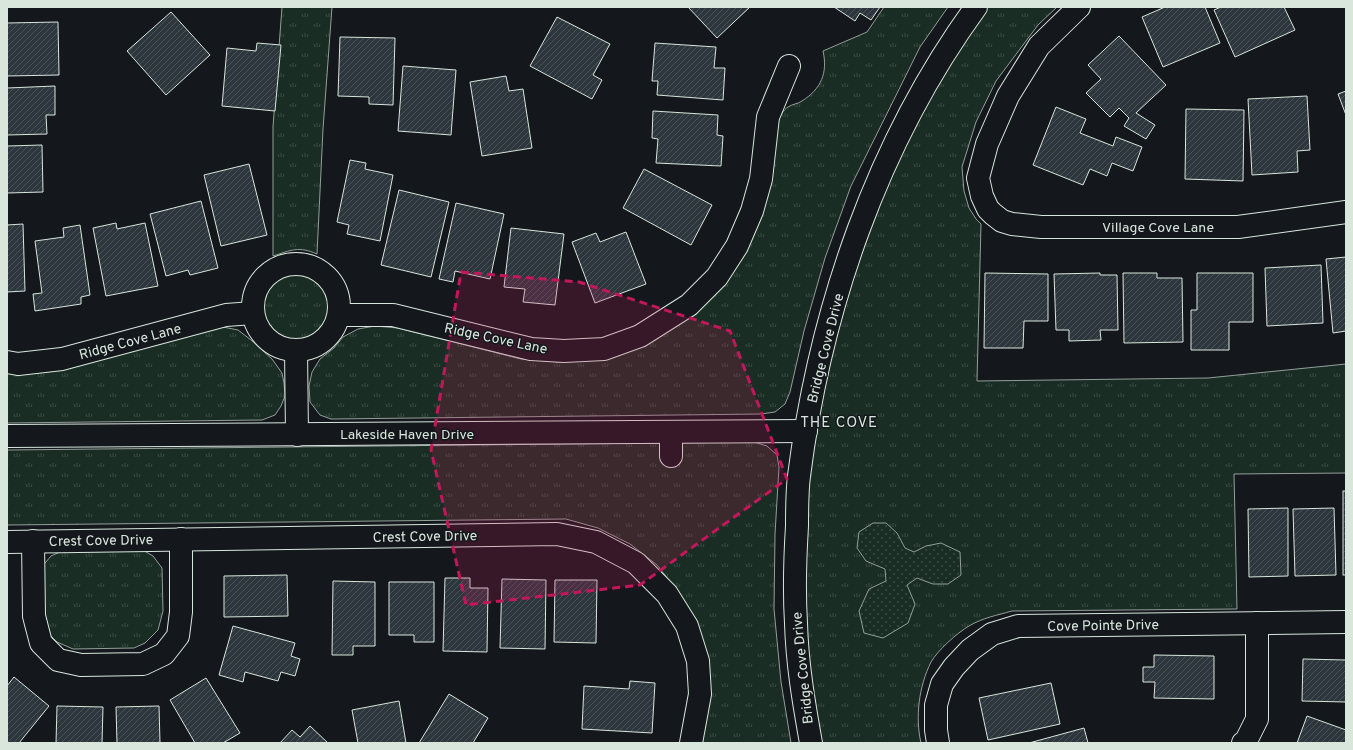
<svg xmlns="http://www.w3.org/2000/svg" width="1353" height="750" font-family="Overpass,sans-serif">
  <defs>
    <pattern id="grass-tufts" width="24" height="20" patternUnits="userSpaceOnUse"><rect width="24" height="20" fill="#1a2d24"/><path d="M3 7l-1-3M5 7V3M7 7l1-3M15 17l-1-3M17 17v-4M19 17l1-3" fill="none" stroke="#3b4b43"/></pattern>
    <pattern id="park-dots" width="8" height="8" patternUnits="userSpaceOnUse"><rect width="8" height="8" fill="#1a2d24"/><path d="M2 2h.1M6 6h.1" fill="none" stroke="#3b4b43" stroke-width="1.8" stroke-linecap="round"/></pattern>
    <pattern id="building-hatch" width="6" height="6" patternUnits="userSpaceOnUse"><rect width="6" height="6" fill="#2c363c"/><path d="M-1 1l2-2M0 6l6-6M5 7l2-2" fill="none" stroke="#4a5358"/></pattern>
  </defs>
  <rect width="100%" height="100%" fill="#14181c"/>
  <g fill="url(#grass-tufts)" stroke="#939e99">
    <path d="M282 7H332L323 129 317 254C299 246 291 250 273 256V127Z"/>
    <path d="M884 7H948L920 47 851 186 825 258 804 331 790 392 785 404 775 412 761 414 331 419 320 415 310 402 309 386 312 372 320 359 334 348 343 337 358 329 375 326 398 328 521 359 558 362 587 360 622 353 661 336 698 311 722 286 776 122C780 117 783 110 788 107 792 104 798 104 802 101 821 89 828 73 823 51L867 32Z"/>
    <path d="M985 7H1057L1038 25 996 81 976 122 962 167 964 191 969 208 976 219 981 224 977 381 1208 378 1346 364V473L1234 474 1237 609 1012 611C998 615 982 618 969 626 957 633 938 650 931 662 919 686 915 717 921 743H819L806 660 801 578 809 460 852 262 930 87Z"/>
    <circle cx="296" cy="307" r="32"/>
    <path d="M223 327 238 330 251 340 272 359 282 373 284 383 285 396 281 406 275 415 262 420 7 423V371L202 330Z"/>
    <path d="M754 442 767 446 777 455 779 467 775 534 774 609 781 682 791 743H698L678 592 657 565 630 544 598 528 566 519 7 525V450Z"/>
    <path d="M141 549 153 556 162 568 163 611 158 630 145 643 134 648 73 649 57 642 48 633 42 619 40 569 51 556 62 551Z"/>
  </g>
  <path fill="url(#park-dots)" stroke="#939e99" d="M873 523H886L897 533 905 548 914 552 926 546 941 543 960 552 961 575 948 584H933L917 578 907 585 915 604 908 623 883 638 864 633 859 611 869 589 886 581 885 569 866 561 857 548 859 532Z"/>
  <g fill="url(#building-hatch)" stroke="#d8e6dc">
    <path d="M688 7H750L717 38Z"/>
    <path d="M834 7H880L871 20 860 13 855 21Z"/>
    <path d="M1165 7H1205L1220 43 1163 67 1142 17Z"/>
    <path d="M1221 7H1284L1295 30 1235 57 1214 10Z"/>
    <path d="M171 12 210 55 166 95 127 51Z"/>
    <path d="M557 17 610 44 593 75 602 80 592 99 530 66Z"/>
    <path d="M58 22 59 75 7 76V23Z"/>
    <path d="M1119 36 1166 85 1136 113 1155 125 1146 139 1124 126 1129 118 1119 108 1110 117 1086 93 1101 79 1088 65Z"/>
    <path d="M340 37 395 38 393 105 369 104V97L338 96Z"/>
    <path d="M257 43 281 45 275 111 222 106 227 48 256 51Z"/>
    <path d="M655 43 716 47 714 68H725L723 100 657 95 658 81H652Z"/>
    <path d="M403 66 456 70 451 135 398 131Z"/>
    <path d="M506 76 509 91 523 89 532 148 482 156 470 82Z"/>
    <path d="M55 86V115H46L47 134 7 135V88Z"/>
    <path d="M1346 91V115L1338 94Z"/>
    <path d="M1307 96 1310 150 1297 151 1298 172 1252 175 1248 99Z"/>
    <path d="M1056 107 1086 119 1080 133 1113 146 1116 137 1142 147 1133 171 1112 163 1107 176 1090 169 1083 185 1033 165Z"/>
    <path d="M1186 109 1244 110 1243 181 1185 179Z"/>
    <path d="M653 111 718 115 717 135 723 136 721 166 656 163 658 139 652 138Z"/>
    <path d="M42 145 43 192 7 193V146Z"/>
    <path d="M350 160 366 163 365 169 393 175 380 241 347 234 349 225 337 222Z"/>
    <path d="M249 164 267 235 221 246 204 175Z"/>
    <path d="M644 169 712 205 691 245 623 208Z"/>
    <path d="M399 190 449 202 431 277 381 265Z"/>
    <path d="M201 201 218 268 190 275 188 270 166 276 150 214Z"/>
    <path d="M456 203 504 214 490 279 455 271 453 282 439 279Z"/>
    <path d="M116 223 117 229 145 223 158 286 106 296 93 228Z"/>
    <path d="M23 224 25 291 7 292V225Z"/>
    <path d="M80 225 90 295 81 297V304L35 311 33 294 42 293 35 241 64 237 63 228Z"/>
    <path d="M511 228 564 234 555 305 523 302 525 289 504 287Z"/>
    <path d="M626 232 646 284 595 303 572 242 596 233 600 242Z"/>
    <path d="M1346 257V331L1333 333 1326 259Z"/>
    <path d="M1321 265 1323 323 1267 326 1265 268Z"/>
    <path d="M985 273 1048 274V321H1024L1023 348H984Z"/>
    <path d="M1100 273V275H1117L1118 330H1100L1101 340 1069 341V330H1056L1054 274Z"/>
    <path d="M1123 273H1157V278H1182L1183 342 1124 343Z"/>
    <path d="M1197 273H1253V322H1229V350H1191V310H1197Z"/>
    <rect x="1343" y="491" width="3" height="84"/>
    <path d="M1288 508V576L1249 577 1248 509Z"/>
    <path d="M1334 508 1336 575 1295 576 1293 509Z"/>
    <path d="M287 575 288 616 224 617V576Z"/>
    <path d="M445 578H470V588H488L487 652 443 651Z"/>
    <path d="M502 579 546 580 545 649 500 648Z"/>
    <path d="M555 580H597L596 643 554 642Z"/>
    <path d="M333 581 375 582V646H353V655H332Z"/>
    <path d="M389 582H434V642H414V635H389Z"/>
    <path d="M233 626 295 643 291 656 300 659 295 676 281 672 278 681 245 672 243 682 219 675Z"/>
    <path d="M1154 655 1214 656V699L1154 698 1155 682H1143V667H1154Z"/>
    <path d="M1303 659 1346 660V702L1302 701Z"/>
    <path d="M14 677 49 706 19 743H7V686Z"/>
    <path d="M206 678 240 733 223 743H195L170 700Z"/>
    <path d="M630 681 655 683 652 733 582 729 584 686 629 689Z"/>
    <path d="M1051 683 1060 724 988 740 979 698Z"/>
    <path d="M449 694 488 718 473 743H419Z"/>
    <path d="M399 701 406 743H358L352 710Z"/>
    <path d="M57 706 103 707 102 743H56Z"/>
    <path d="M159 706 160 743H117L116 707Z"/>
    <path d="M1307 716 1346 730V743H1297Z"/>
    <path d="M310 726 328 743H280L292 730 300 737Z"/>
    <path d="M1084 728 1088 743H1029Z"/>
  </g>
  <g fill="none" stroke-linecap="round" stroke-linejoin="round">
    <defs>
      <g id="minor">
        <path d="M1079 7 1039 46 1008 96 987 144 978 178 982 196 988 209 993 214 1002 221 1012 224 1041 227H1238L1346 212"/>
        <circle cx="296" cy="307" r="43"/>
        <path d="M340 315H393L531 349 564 351 604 349 640 336 689 305 717 277 737 246 752 211 761 179 768 117 789 66"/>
        <path d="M296 350 297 435"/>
        <path d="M7 362 18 364 62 359 226 315 253 313"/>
        <path d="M671 432V456"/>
        <path d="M7 436 806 431"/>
        <path d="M33 541 34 616 41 643 58 660 81 665 143 664 164 654 178 636 181 612V539"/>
        <path d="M7 542 557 534 596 542 636 563 667 594 687 626 698 661 700 694 691 743"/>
        <path d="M811 743C804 704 797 663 796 623 794 591 795 558 797 526 797 509 797 492 799 476 820 310 877 143 976 7"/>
        <path d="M938 743 936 730V705L942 684 954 667 970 650 992 634 1018 626 1346 622"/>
        <path d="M1243 743 1246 741 1257 719V623"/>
      </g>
    </defs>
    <use href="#minor" stroke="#d8e6dc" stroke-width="24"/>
    <use href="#minor" stroke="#14181c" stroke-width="22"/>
  </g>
  <path fill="#c2185b" fill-opacity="0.2" stroke="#c2185b" stroke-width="3" stroke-dasharray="8 5" stroke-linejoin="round" d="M461 272 579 282 730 331 787 479 640 585 466 605 431 450Z"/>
  <g text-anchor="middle" stroke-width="3" stroke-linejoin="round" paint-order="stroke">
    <g font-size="14" fill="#d8e6dc" stroke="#14181c">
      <text x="1158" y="232">Village Cove Lane</text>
      <text transform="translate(496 338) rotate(12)" y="5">Ridge Cove Lane</text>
      <text transform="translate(130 341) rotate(-15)" y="5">Ridge Cove Lane</text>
      <text transform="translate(825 348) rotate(-76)" y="5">Bridge Cove Drive</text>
      <text x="407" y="439">Lakeside Haven Drive</text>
      <text transform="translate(425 536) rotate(-1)" y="5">Crest Cove Drive</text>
      <text transform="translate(101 540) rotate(-1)" y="5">Crest Cove Drive</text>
      <text transform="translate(1103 625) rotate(-1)" y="5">Cove Pointe Drive</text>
      <text transform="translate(802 668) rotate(-96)" y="5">Bridge Cove Drive</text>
    </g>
    <g font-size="15" letter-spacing="1" fill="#d8e6dc" stroke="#14181c">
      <text x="839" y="427">THE COVE</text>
    </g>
  </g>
  <rect width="1353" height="750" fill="none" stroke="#d8e6dc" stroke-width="16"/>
</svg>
